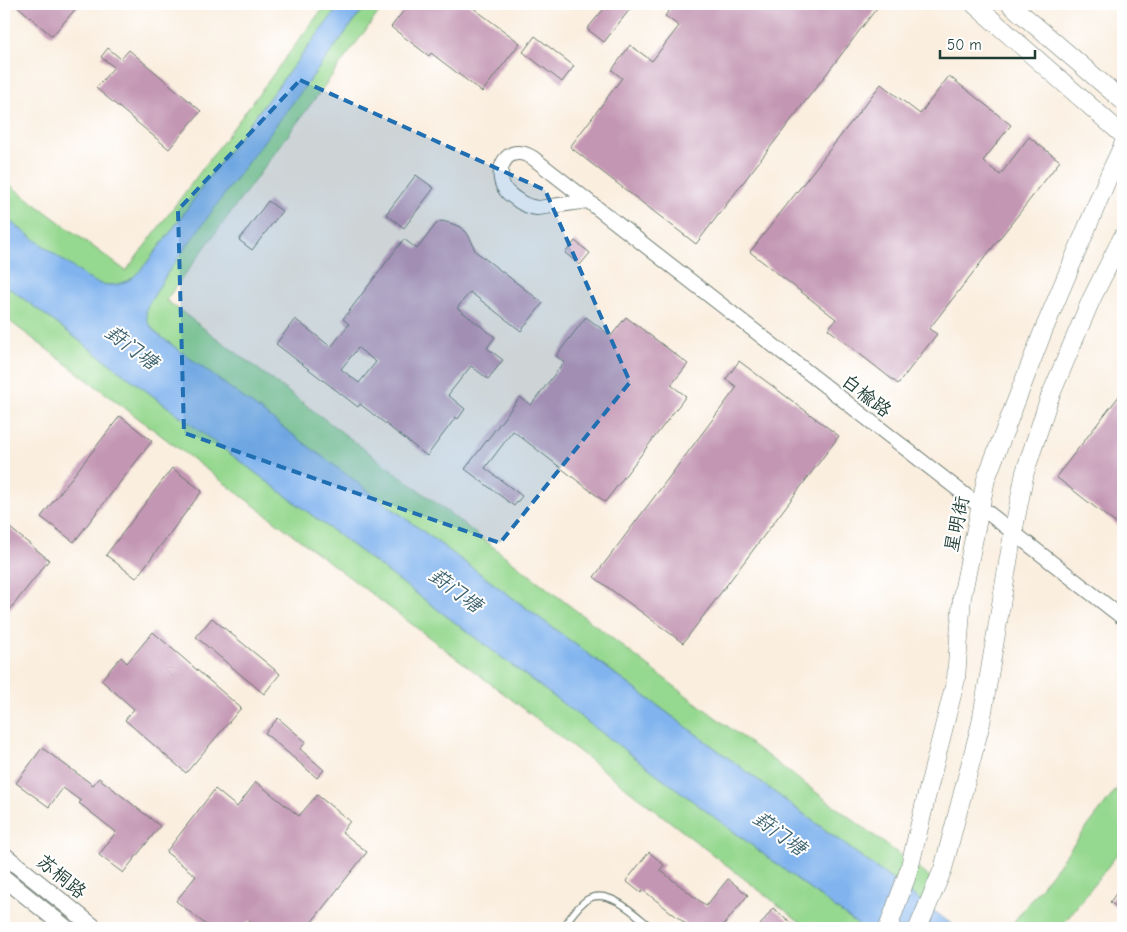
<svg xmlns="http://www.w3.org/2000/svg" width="1127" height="932" font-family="'Comic Neue','LXGW WenKai TC',sans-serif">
  <rect width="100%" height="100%" fill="#fff"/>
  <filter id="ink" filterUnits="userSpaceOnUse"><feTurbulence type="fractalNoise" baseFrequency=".02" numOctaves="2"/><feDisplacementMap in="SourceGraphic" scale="10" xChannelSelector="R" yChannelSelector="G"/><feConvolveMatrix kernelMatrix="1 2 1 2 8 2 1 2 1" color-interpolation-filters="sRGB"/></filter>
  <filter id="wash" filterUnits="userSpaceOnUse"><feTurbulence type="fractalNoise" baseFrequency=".0096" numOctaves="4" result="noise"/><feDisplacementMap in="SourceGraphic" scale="20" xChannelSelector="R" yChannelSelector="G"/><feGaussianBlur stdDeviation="1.12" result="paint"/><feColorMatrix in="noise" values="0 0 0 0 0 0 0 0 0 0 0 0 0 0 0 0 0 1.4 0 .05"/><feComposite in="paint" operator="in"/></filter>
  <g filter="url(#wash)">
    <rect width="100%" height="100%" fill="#faeedf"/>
    <g fill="#95d88f" stroke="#5a8a62">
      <path d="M326 4H341C296 63 250 122 206 182 189 206 173 230 155 252 148 261 142 271 132 278 121 286 105 287 93 282L4 217V181L126 271Z"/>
      <path d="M367 4H385L166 300 436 503 695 702 935 881 921 901 156 333 149 324 147 319 146 311 148 305 168 272 239 174Z"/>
      <path d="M4 284 862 928H808L515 702 4 317Z"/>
      <path d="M1123 781V847L1060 928H1009Z"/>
    </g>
    <path fill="#81b4ee" stroke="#507891" d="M341 4H367L239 174 168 272 148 305 146 311 147 319 149 324 156 333 957 928H862L4 284V217L86 277C101 287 118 288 132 278 141 271 148 261 155 252 173 230 189 206 206 182 250 122 296 63 341 4Z"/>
    <g id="blocks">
      <g fill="#c396b3" fill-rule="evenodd">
        <path d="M15 4H80L52 36Z"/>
        <path d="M409 4H468L520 43 482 92 431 53 429 56 391 27Z"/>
        <path d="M608 4H634L604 42 587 29Z"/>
        <path d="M674 4H880L696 244 570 147 622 78 612 70 630 45 652 61 679 26 665 16Z"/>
        <path d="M535 36 574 66 562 82 523 52Z"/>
        <path d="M108 48 121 59 129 50 201 111 169 149 96 88 114 67 101 57Z"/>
        <path d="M949 76 1011 125 983 161 1000 175 1029 137 1060 161 929 329 937 334 898 384 828 329 836 319 750 252 881 84 920 114Z"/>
        <path d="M416 175 434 188 404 228 386 214Z"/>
        <path d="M268 201 282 211 252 250 239 240Z"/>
        <path d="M442 221 450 223 461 227 467 233 472 242 475 251 543 303 521 331 470 292 457 308 495 337 487 348 503 360 488 379 471 366 448 395 465 409 458 419 456 417 427 456 360 404 358 407 276 344 295 319 331 347 349 324 343 319 404 239 417 249 437 223ZM358 348 376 362 359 383 341 369Z"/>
        <path d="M575 241 590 253 580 265 565 253Z"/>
        <path d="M586 317 611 336 626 317 688 364 671 385 686 396 605 502 513 431 485 468 522 496 514 506 465 469 520 397 531 405 564 362 556 356Z"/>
        <path d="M739 361 839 436 683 643 594 577 737 387 726 379Z"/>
        <path d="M1123 391V529L1056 477Z"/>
        <path d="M120 416 152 441 74 542 41 517Z"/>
        <path d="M172 468 202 491 136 578 106 555Z"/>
        <path d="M4 523 49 560 4 617Z"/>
        <path d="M212 618 280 674 264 694 196 637Z"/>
        <path d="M153 632 241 708 186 773 125 720 134 709 101 680 121 657 127 663Z"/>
        <path d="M278 718 306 742 300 749 324 770 317 778 265 733Z"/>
        <path d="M42 748 93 785 99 778 160 826 123 873 99 855 116 832 79 803 81 801 63 788 49 807 16 783Z"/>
        <path d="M256 782 299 816 317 795 350 821 342 832 367 852 307 928H259L249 921 243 928H210L176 901 196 876 166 852 215 789 237 807Z"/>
        <path d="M649 852 664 865 660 870 706 906 728 879 748 895 721 928H691L643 890 641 893 626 881Z"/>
        <path d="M1123 884V912L1110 902Z"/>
        <path d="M773 908 798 928H758Z"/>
      </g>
    </g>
  </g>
  <g filter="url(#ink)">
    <use href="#blocks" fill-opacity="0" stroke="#6c7b70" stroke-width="1"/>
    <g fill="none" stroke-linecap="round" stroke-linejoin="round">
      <defs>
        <path id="service" d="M562 928C570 919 577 905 588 899 609 887 637 916 652 928"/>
        <path id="tertiary" d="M587 201C576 203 564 204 553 206 548 206 542 208 537 208 529 207 522 204 516 199 512 196 507 193 505 189 496 177 501 152 519 153 524 153 528 155 533 158L1123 618"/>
        <g id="secondary">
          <path d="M4 855 95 928"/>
          <path d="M4 878 66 928"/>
        </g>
        <g id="primary">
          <path d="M974 4 1123 135"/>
          <path d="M1010 4 1123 101"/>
          <path d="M888 928 909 870 926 798 956 679 962 597 986 479 1042 334 1110 173 1123 145"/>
          <path d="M918 928 943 869 981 723 1013 533 1025 472 1049 399 1091 300 1123 236"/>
        </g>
      </defs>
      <use href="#service" stroke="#6c7b70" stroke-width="8"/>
      <use href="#tertiary" stroke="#6c7b70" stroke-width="16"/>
      <use href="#secondary" stroke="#6c7b70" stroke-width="18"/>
      <use href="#primary" stroke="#6c7b70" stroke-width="19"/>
      <use href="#service" stroke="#fff" stroke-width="5.5"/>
      <use href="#tertiary" stroke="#fff" stroke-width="14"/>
      <use href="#secondary" stroke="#fff" stroke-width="16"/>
      <use href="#primary" stroke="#fff" stroke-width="18"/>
    </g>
  </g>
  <path fill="#1f6fb2" fill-opacity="0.2" stroke="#1f6fb2" stroke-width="4" stroke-dasharray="10 6" stroke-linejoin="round" d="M300 80 545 190 630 382 500 543 184 433 178 210Z"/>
  <g text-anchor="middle" stroke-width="4" stroke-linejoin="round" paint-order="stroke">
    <g font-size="19" fill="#1f3d34" stroke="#fff">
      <text transform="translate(867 395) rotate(38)" y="7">白榆路</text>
      <text transform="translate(956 524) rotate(-78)" y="7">星明街</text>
      <text transform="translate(62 876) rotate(39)" y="7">苏桐路</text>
    </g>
    <g font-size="20" font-style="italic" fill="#3c616c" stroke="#fff">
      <text transform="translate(132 347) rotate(37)" y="7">葑门塘</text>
      <text transform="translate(456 590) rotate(37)" y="7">葑门塘</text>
      <text transform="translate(780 833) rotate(37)" y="7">葑门塘</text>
    </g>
  </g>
  <rect width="1127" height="932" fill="none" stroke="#fff" stroke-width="20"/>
  <path d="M940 50v8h95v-8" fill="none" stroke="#1f3d34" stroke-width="2.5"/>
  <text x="947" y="50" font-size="15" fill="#1f3d34" stroke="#ffffff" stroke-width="4" paint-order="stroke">50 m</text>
</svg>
